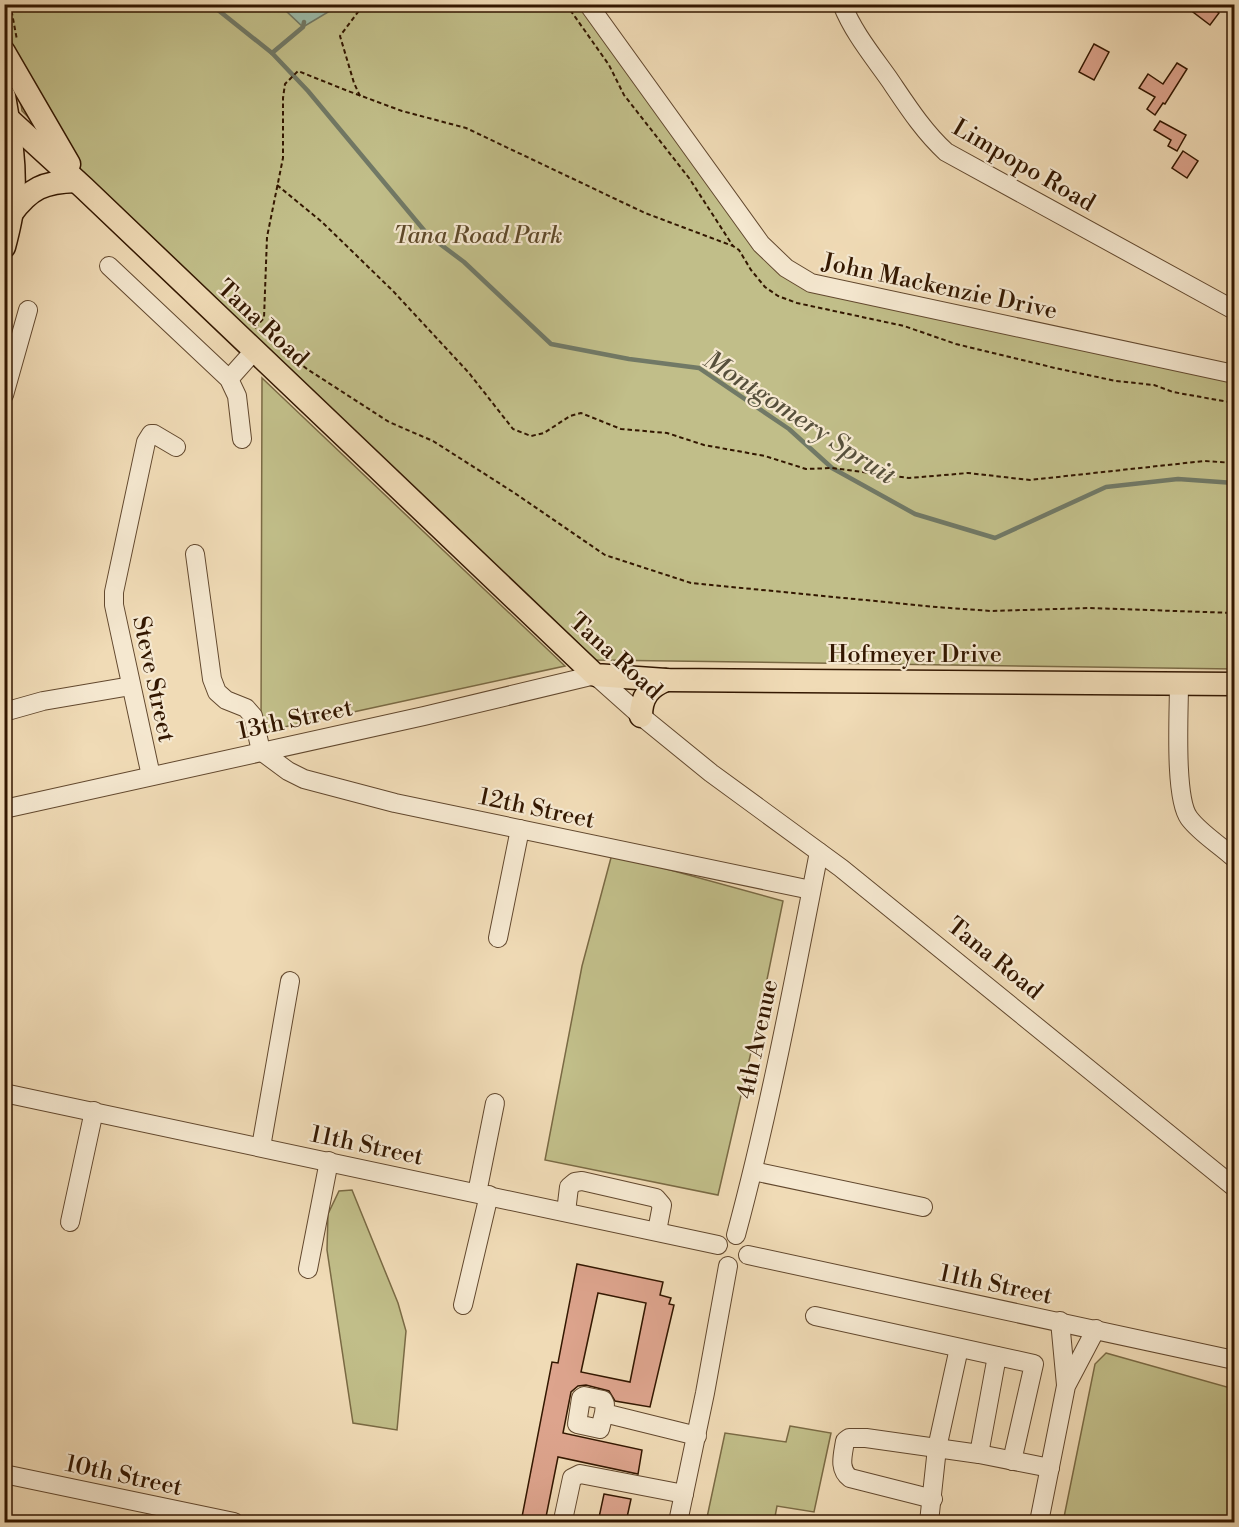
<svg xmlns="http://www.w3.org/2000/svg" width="1239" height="1527" font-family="'Libre Bodoni',serif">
  <rect width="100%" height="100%" fill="#f0dbb6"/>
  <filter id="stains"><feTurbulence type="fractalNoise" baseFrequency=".00333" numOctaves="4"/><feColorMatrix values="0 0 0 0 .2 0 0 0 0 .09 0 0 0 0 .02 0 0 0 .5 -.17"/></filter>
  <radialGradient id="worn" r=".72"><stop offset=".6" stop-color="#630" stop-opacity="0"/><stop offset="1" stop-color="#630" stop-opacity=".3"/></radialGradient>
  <g fill="#c1be89" stroke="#7a6a44" stroke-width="1.5">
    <path d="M7 5H598L767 247 808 280 1234 366V669L596 660 249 336 22 111Z"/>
    <path d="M262 378 565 666 261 732Z"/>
    <path d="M612 854 783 901 761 1009 718 1195 545 1160 582 966Z"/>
    <path d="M352 1190 398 1303 406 1331 397 1430 353 1423 327 1250 328 1214 339 1191Z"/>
    <path d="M1106 1353 1234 1389V1522H1063L1095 1364Z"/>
    <path d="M790 1426 831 1433 814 1512 777 1506 774 1522H706L725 1433 786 1442Z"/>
  </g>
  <path fill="#9bbbaa" stroke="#717966" stroke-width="1.5" d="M283 5V4L340 5 303 27 285 10Z"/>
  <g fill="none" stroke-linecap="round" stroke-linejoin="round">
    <g stroke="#717966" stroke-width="4.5">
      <path d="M127 4 140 6H213L272 53 303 27 304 22"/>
      <path d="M272 53 308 91 428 235 464 262 551 344 629 359 699 368 789 429 832 468 915 514 995 538 1106 487 1178 479 1234 483"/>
    </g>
  </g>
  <g fill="#dda48d" stroke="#331700" stroke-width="1.5" fill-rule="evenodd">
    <path d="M1198 4H1207L1219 13 1210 25 1193 12Z"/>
    <path d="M1094 44 1109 52 1094 80 1079 72Z"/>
    <path d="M1177 63 1187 69 1165 104 1163 103 1155 115 1147 109 1155 97 1139 88 1148 74 1163 84Z"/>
    <path d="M1160 121 1186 135 1177 151 1168 146 1171 140 1154 130Z"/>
    <path d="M1183 151 1198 161 1187 178 1172 168Z"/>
    <path d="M577 1264 663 1282 660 1295 671 1298 669 1304 674 1305 650 1407 615 1401 609 1391 586 1385 578 1386 571 1392 563 1433 642 1450 638 1474 558 1457 545 1522H521L552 1362 558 1363ZM598 1293 646 1303 630 1382 581 1372Z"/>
    <path d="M604 1494 631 1499 626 1522H598Z"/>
  </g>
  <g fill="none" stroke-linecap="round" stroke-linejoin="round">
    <defs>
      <g id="minor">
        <path d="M588 4 761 244 786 268 811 283 1234 374"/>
        <path d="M842 4C853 32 872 55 889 79 906 104 923 131 946 152L1234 310"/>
        <path d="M109 266 229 379 237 396 242 439"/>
        <path d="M229 379 254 351"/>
        <path d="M4 395 28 310"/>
        <path d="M195 554 212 679 217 692 226 700 246 708 253 716 261 751 288 771 304 779 395 803 811 890"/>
        <path d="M1179 684C1179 712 1174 798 1189 818 1200 833 1220 845 1234 858"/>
        <path d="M4 712 43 701 131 686"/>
        <path d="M151 776 114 605V592L146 442 151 434H154L176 447"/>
        <path d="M4 809 424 716 595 675 641 716 711 773 841 868 1234 1187"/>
        <path d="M498 938 520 829"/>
        <path d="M4 1093 718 1245"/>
        <path d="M261 1147 290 981"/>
        <path d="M753 1171 923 1207"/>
        <path d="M477 1193 495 1103"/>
        <path d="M566 1212 569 1187 575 1182 582 1181 656 1198 662 1205 657 1231"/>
        <path d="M70 1222 94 1111"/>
        <path d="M736 1235C770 1109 794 980 819 852"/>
        <path d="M748 1255 1234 1360"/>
        <path d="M308 1269 329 1161"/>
        <path d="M463 1305 489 1195"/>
        <path d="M815 1316 1034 1364 1012 1461"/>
        <path d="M1060 1321 1066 1385"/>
        <path d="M604 1413 605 1404 603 1400 584 1396 581 1398 577 1424 600 1429 604 1413 697 1436"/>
        <path d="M979 1454 997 1356"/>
        <path d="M4 1474 234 1522"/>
        <path d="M933 1499 850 1478C838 1469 843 1455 845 1441L849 1438H866L979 1454 1050 1468"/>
        <path d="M563 1520 572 1478 580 1474 684 1494"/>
        <path d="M678 1522 705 1393 728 1266"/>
        <path d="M929 1522 937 1448 959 1348"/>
        <path d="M1039 1522 1066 1386 1096 1329"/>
      </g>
      <g id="major">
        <path d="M4 52 69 164"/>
        <path d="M4 96C10 130 16 166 13 201 12 216 8 232 4 247"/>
        <path d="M4 115 84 188 595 675 666 680 1234 684"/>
        <path d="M11 214C30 188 44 182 76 181"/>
        <path d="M641 716C641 697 649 687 666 680"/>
      </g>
    </defs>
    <use href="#minor" stroke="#62482e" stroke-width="20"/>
    <use href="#major" stroke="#331700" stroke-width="25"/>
    <g stroke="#331700" stroke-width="2" stroke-dasharray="4.5 3" stroke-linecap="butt">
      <path d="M13 4 11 8 17 40"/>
      <path d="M566 4 609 65 624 95 689 178 733 246"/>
      <path d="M360 96 354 83 340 36 364 4"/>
      <path d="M277 185 322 222 393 291 469 373 513 429 531 436 544 433 570 416 581 413 621 429 667 433 704 445 765 456 806 469 832 468 909 478 968 473 1030 480 1204 461 1234 463"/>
      <path d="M255 328 264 318 267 237 283 158V98L285 84 298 71 348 91 402 111 466 128 645 213 733 246 739 250 751 270 765 287 778 296 797 303 904 326 956 344 1055 368 1116 381 1154 385 1173 392 1234 403"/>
      <path d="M274 343 307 369 389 422 433 441 513 492 605 555 691 583 936 607 991 611 1089 608 1234 613"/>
    </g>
    <use href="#minor" stroke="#f5e8d0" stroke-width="18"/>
    <use href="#major" stroke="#f0dbb6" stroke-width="22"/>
  </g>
  <g text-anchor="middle" stroke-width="4.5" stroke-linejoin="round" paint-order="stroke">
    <g font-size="24" fill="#331700" stroke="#f5e8d0">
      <text transform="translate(1024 165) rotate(30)" y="8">Limpopo Road</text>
      <text transform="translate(940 286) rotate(12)" y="8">John Mackenzie Drive</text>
      <text transform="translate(263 323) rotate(43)" y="8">Tana Road</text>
      <text x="915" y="662">Hofmeyer Drive</text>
      <text transform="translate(616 656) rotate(42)" y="8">Tana Road</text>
      <text transform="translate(154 679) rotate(78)" y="8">Steve Street</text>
      <text transform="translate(295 719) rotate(-12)" y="8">13th Street</text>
      <text transform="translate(537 808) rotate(12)" y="8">12th Street</text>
      <text transform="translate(995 958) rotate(39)" y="8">Tana Road</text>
      <text transform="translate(757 1039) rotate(-78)" y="8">4th Avenue</text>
      <text transform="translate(367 1145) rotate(12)" y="8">11th Street</text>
      <text transform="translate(996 1284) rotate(12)" y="8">11th Street</text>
      <text transform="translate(124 1475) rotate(12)" y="8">10th Street</text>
    </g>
    <g font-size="24" font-style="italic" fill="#5e4929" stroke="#f5e8d0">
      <text x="478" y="243">Tana Road Park</text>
    </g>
    <g font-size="26" font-style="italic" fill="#57503c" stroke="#f5e8d0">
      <text transform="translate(800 417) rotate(33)" y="9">Montgomery Spruit</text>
    </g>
  </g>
  <rect width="1239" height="1527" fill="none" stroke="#f0dbb6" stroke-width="24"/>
  <rect x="6" y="6" width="1227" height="1515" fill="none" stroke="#331700" stroke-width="3"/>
  <rect x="12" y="12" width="1215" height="1503" fill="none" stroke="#331700" stroke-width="1.5"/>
  <rect width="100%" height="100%" filter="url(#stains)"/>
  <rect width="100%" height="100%" fill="url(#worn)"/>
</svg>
